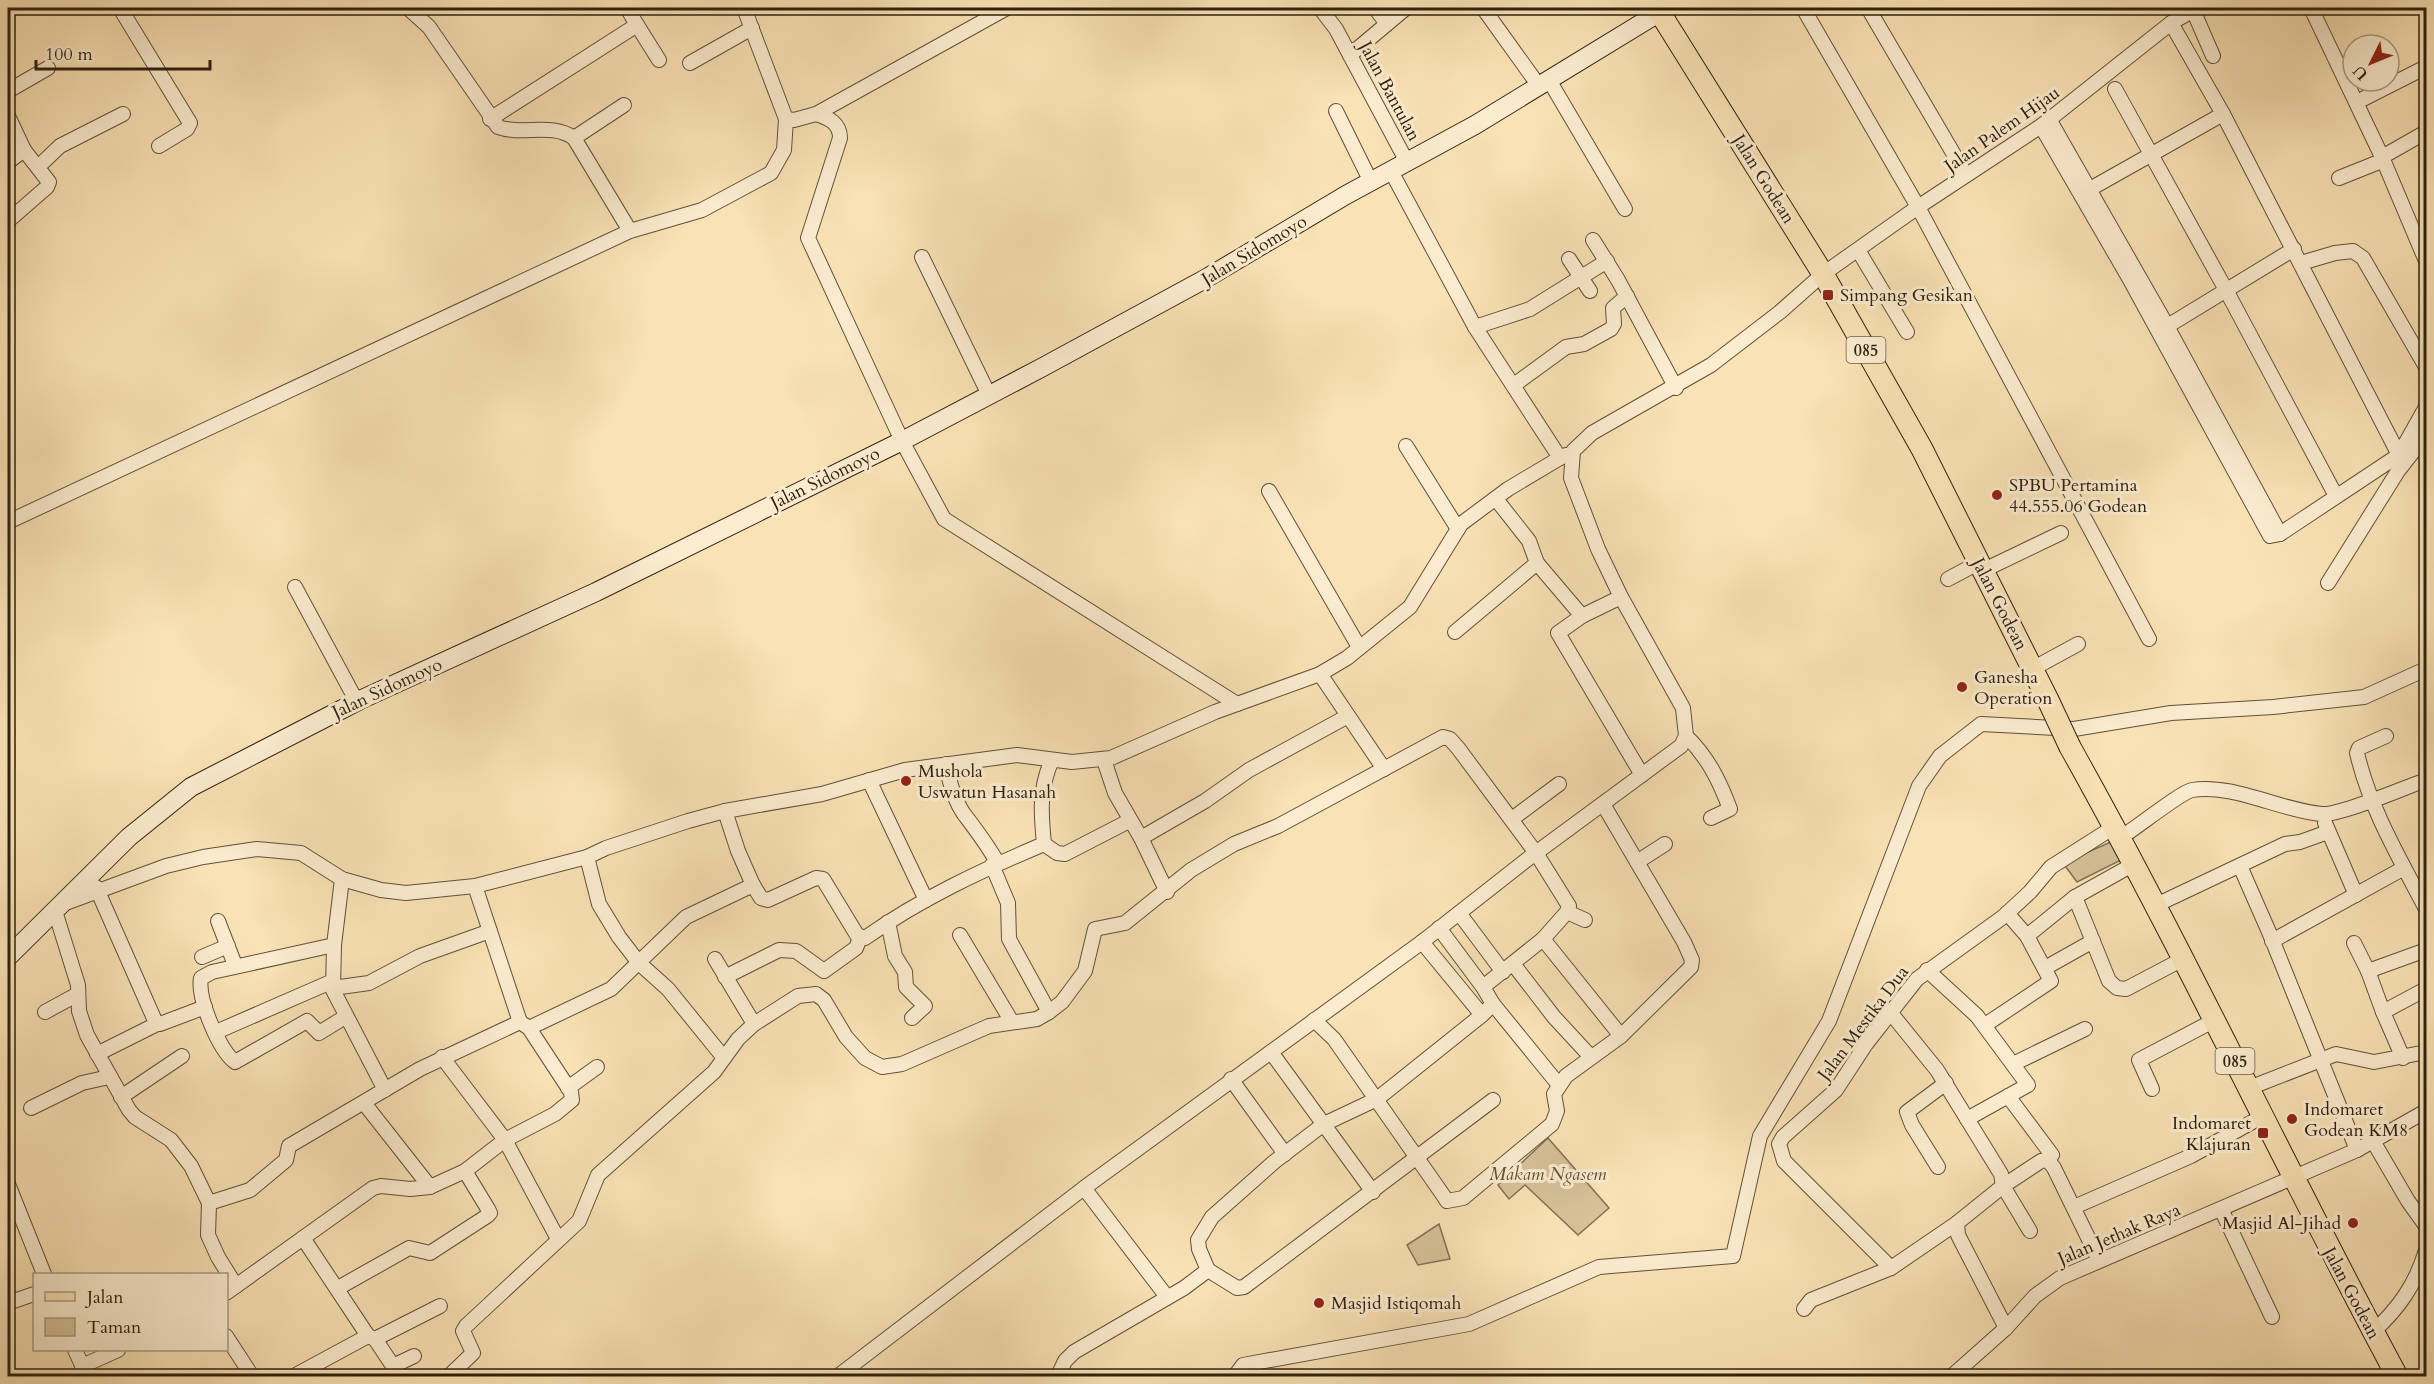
<svg xmlns="http://www.w3.org/2000/svg" width="2434" height="1384" font-family="Cardo,serif">
  <rect width="100%" height="100%" fill="#f9e2b5"/>
  <filter id="stains"><feTurbulence type="fractalNoise" baseFrequency=".00333" numOctaves="4"/><feColorMatrix values="0 0 0 0 .2 0 0 0 0 .09 0 0 0 0 .02 0 0 0 .5 -.17"/></filter>
  <radialGradient id="worn" r=".72"><stop offset=".6" stop-color="#630" stop-opacity="0"/><stop offset="1" stop-color="#630" stop-opacity=".3"/></radialGradient>
  <g fill="#d6c199" stroke="#827054" stroke-width="1.5">
    <path d="M2113 841 2123 859 2077 882 2063 863Z"/>
    <path d="M1548 1138 1609 1208 1578 1235 1525 1185 1509 1199 1498 1185Z"/>
    <path d="M1439 1224 1450 1259 1418 1265 1407 1245Z"/>
  </g>
  <g fill="none" stroke-linecap="round" stroke-linejoin="round">
    <defs>
      <g id="street">
        <path d="M120 8 190 123 187 129 159 146"/>
        <path d="M408 8 429 27 498 127C523 136 551 122 574 138L630 231"/>
        <path d="M744 8 786 119"/>
        <path d="M1320 8 1336 29 1407 162"/>
        <path d="M1375 8 1387 24"/>
        <path d="M1483 8 1539 86"/>
        <path d="M1803 8 1918 207 2149 639"/>
        <path d="M1868 8 1966 175"/>
        <path d="M2311 8 2382 157 2426 261"/>
        <path d="M2193 10 2213 56"/>
        <path d="M637 25 659 60"/>
        <path d="M1350 55 1406 8"/>
        <path d="M690 63 752 28"/>
        <path d="M1549 80 1625 209"/>
        <path d="M2115 89 2226 290 2336 496"/>
        <path d="M8 91 48 68"/>
        <path d="M2357 102 2426 67"/>
        <path d="M1336 111 1371 182"/>
        <path d="M816 114C829 118 840 123 840 138L808 238 902 441 944 519 1237 704"/>
        <path d="M8 116 24 150 8 162"/>
        <path d="M490 119 637 25 627 8"/>
        <path d="M2049 119 2162 317 2280 534"/>
        <path d="M2041 126 2129 278 2270 536 2280 534 2399 455 2223 114 2171 23"/>
        <path d="M574 138 624 105"/>
        <path d="M2382 157 2426 132"/>
        <path d="M38 167 60 146 123 114"/>
        <path d="M1391 171 1475 327 1560 458 1566 455"/>
        <path d="M2339 178 2384 160"/>
        <path d="M2090 189 2223 114"/>
        <path d="M8 221 47 187 49 182 24 150"/>
        <path d="M1593 240 1618 280 1676 388"/>
        <path d="M1858 250 1907 332"/>
        <path d="M922 257 989 395"/>
        <path d="M1569 259 1590 291"/>
        <path d="M2301 263 2335 253 2353 251 2363 258 2426 367"/>
        <path d="M1475 327 1530 309 1607 261"/>
        <path d="M2161 330 2294 249"/>
        <path d="M1514 385 1566 347 1584 344 1611 329 1614 324 1613 308 1627 296"/>
        <path d="M1406 446 1458 529"/>
        <path d="M2399 455 2426 407"/>
        <path d="M1269 491 1359 647"/>
        <path d="M8 522 630 231 702 210 771 173 784 150 786 119 794 120 816 114 1007 8"/>
        <path d="M1537 563 1582 616"/>
        <path d="M1984 570 2061 533"/>
        <path d="M1948 579 1980 562"/>
        <path d="M2328 583 2398 471 2426 435"/>
        <path d="M295 587 357 702"/>
        <path d="M1621 597 1582 616 1558 633 1642 775"/>
        <path d="M1455 632 1537 563 1529 541 1496 499"/>
        <path d="M2032 669 2078 644"/>
        <path d="M1320 674 1384 769"/>
        <path d="M1686 736C1708 757 1720 782 1730 809L1711 818"/>
        <path d="M2386 736 2359 748 2357 753C2370 809 2400 859 2426 909"/>
        <path d="M1104 760 1115 793 1141 838 1167 892"/>
        <path d="M946 764C949 780 954 800 964 814 976 830 987 844 997 862"/>
        <path d="M869 780 926 900"/>
        <path d="M725 811 738 851 753 885"/>
        <path d="M1512 819 1559 784"/>
        <path d="M2325 823 2356 895"/>
        <path d="M1141 838 1205 801 1249 770 1348 716"/>
        <path d="M2120 838C2135 829 2181 792 2192 790 2232 783 2282 811 2322 814 2339 816 2406 787 2426 780"/>
        <path d="M1044 844 1057 853 1065 854 1129 821"/>
        <path d="M587 857 599 904 619 937 639 963 668 989 724 1058"/>
        <path d="M1637 862 1665 844"/>
        <path d="M992 865 1008 903 1009 939 1049 1012"/>
        <path d="M2240 866 2269 932 2357 1150"/>
        <path d="M342 879 334 945 333 990 385 1090"/>
        <path d="M475 886 520 1022"/>
        <path d="M96 887 156 1023 160 1024 205 1007"/>
        <path d="M2075 897 2109 981 2117 988 2126 989 2183 959"/>
        <path d="M63 904 166 866 203 857 257 849 301 853 342 879 381 890 406 893 475 886 587 857 606 848 688 821 725 811 822 794 905 770 1017 755 1072 762 1111 758 1215 712 1320 674 1347 658 1410 607 1461 524 1508 489 1560 458"/>
        <path d="M2156 905 2285 844 2300 842 2328 832"/>
        <path d="M55 911 78 985 79 1011 87 1035 129 1110 135 1117 171 1140 191 1166 209 1203 208 1235 218 1257 236 1286"/>
        <path d="M1567 912 1585 920"/>
        <path d="M1459 913 1503 972"/>
        <path d="M218 921 235 965"/>
        <path d="M888 922 895 956 905 972 906 987 925 1006 912 1018"/>
        <path d="M1439 928 1483 987"/>
        <path d="M960 935 1012 1022"/>
        <path d="M2027 936 2075 897 2134 864"/>
        <path d="M2272 941 2404 868"/>
        <path d="M2354 943 2368 971 2426 950"/>
        <path d="M334 945 212 972 201 978C197 998 219 1050 235 1062L307 1021 319 1033 345 1017"/>
        <path d="M202 957 228 946"/>
        <path d="M715 959 754 1024"/>
        <path d="M1514 965 1554 1017 1591 1057"/>
        <path d="M2045 968 2093 941"/>
        <path d="M1927 970 1977 1016 2028 1085 1967 1119"/>
        <path d="M2368 971 2383 1012"/>
        <path d="M725 977 779 950 796 951 824 971 856 948 860 938"/>
        <path d="M333 988 369 983 420 956 490 931"/>
        <path d="M1493 1004 1559 1085"/>
        <path d="M45 1012 78 994"/>
        <path d="M1890 1012 1937 1070 2001 1174 2003 1186 2030 1231"/>
        <path d="M1482 1015 1493 1004 1483 987 1543 939"/>
        <path d="M1314 1020 1334 1039 1443 1195 1447 1201 1463 1198 1552 1124 1557 1111 1554 1094 1566 1076 1621 1036 1691 967 1692 960 1684 942 1603 804"/>
        <path d="M1985 1025 2051 981 2027 936 2007 913"/>
        <path d="M216 1032 333 981"/>
        <path d="M1271 1052 1373 1192"/>
        <path d="M97 1054 157 1024"/>
        <path d="M442 1057 505 1140 558 1239"/>
        <path d="M2403 1058 2383 1012 2424 990"/>
        <path d="M2013 1064 2085 1029"/>
        <path d="M1231 1079 1285 1154"/>
        <path d="M568 1088 597 1067"/>
        <path d="M2249 1088 2336 1054 2374 1062 2426 1052"/>
        <path d="M2152 1089 2139 1060 2215 1020"/>
        <path d="M2008 1096 2052 1155 2048 1160"/>
        <path d="M121 1097 182 1056"/>
        <path d="M364 1103 430 1187"/>
        <path d="M31 1108 82 1083 109 1077"/>
        <path d="M2373 1141 2408 1201 2426 1226"/>
        <path d="M1938 1167 1912 1125 1907 1112 1946 1083"/>
        <path d="M8 1184 44 1274"/>
        <path d="M1084 1188 1167 1297"/>
        <path d="M209 1203 250 1190 286 1160 289 1146 420 1069 520 1022 529 1028 611 989 686 917 753 885 761 898 768 900 816 878 823 879 857 935 865 938C920 899 982 870 1044 844 1041 814 1039 788 1052 760"/>
        <path d="M2074 1207 2191 1156 2263 1116"/>
        <path d="M2221 1209 2272 1317"/>
        <path d="M1891 1268 1784 1161 1779 1144 1783 1137 1836 1090 1866 1044 1917 979 2003 917 2030 892 2051 867 2114 827"/>
        <path d="M1208 1270 1199 1249 1198 1240 1212 1217 1274 1162 1324 1124 1377 1099 1482 1015 1422 942"/>
        <path d="M338 1288 409 1248 430 1253 487 1216 490 1213 488 1209 465 1171"/>
        <path d="M226 1293 303 1238"/>
        <path d="M8 1303 34 1294"/>
        <path d="M1804 1309 1811 1300 1891 1268 1957 1223"/>
        <path d="M2006 1328 1958 1235 1957 1223 2003 1186 2041 1161 2048 1160 2054 1168 2099 1260"/>
        <path d="M2373 1332C2399 1308 2416 1284 2426 1250"/>
        <path d="M226 1336 252 1376"/>
        <path d="M368 1336 375 1339 440 1306"/>
        <path d="M375 1339 393 1366 414 1356"/>
        <path d="M75 1350 87 1376"/>
        <path d="M82 1366 118 1350"/>
        <path d="M294 1376 368 1336 303 1238 373 1188 381 1186 410 1189 430 1187 465 1171 505 1140 555 1114 572 1100 571 1092 529 1028"/>
        <path d="M449 1376 473 1353 463 1331 466 1326 579 1221 598 1175 714 1072 738 1039 754 1024 798 996 816 994 824 1000 846 1037 865 1058 882 1067 902 1064 989 1026 1037 1019 1049 1012 1062 1002 1085 971 1095 929 1125 923 1191 870 1234 844 1278 826 1443 737 1450 739 1458 748 1536 853 1569 906 1567 912 1543 939 1621 1036"/>
        <path d="M838 1376 1084 1188 1422 942 1529 858 1681 746 1686 736 1683 708 1621 597 1598 549 1571 478 1573 451 1592 433 1711 365 1780 312 1823 274 1918 207 2041 126 2171 23 2197 8"/>
        <path d="M1058 1376 1065 1361 1074 1352 1184 1288 1208 1270 1237 1288 1244 1287 1493 1100"/>
        <path d="M1235 1376 1243 1365 1469 1324 1599 1267 1733 1256 1760 1136 1829 1021 1919 786 1940 756 1981 724 2074 729 2171 713 2273 707 2364 697 2426 669"/>
        <path d="M1952 1376 2006 1328 2035 1296 2060 1278 2357 1150 2426 1111"/>
      </g>
      <path id="secondary" d="M8 957 129 837 191 787 360 700 596 592 902 441 1041 368 1205 279 1346 195 1475 125 1660 12"/>
      <g id="primary">
        <path d="M1657 8 1823 274 1922 449 2048 700"/>
        <path d="M2070 747C2186 954 2285 1168 2397 1376"/>
      </g>
    </defs>
    <use href="#street" stroke="#615038" stroke-width="16"/>
    <use href="#secondary" stroke="#2e200f" stroke-width="20"/>
    <use href="#primary" stroke="#2e200f" stroke-width="23"/>
    <use href="#street" stroke="#fbeccf" stroke-width="14"/>
    <use href="#secondary" stroke="#fbeccf" stroke-width="18"/>
    <use href="#primary" stroke="#f9e2b5" stroke-width="21"/>
    <defs>
      <path id="primary-bridge" d="M2048 700 2070 747"/>
    </defs>
    <use href="#primary-bridge" stroke="#2e200f" stroke-width="23" stroke-linecap="butt"/>
    <use href="#primary-bridge" stroke="#f9e2b5" stroke-width="21"/>
  </g>
  <g fill="#8f2418" stroke="#fbeccf" stroke-width="2">
    <rect x="1822" y="289" width="12" height="12" rx="3"/>
    <circle cx="1997" cy="495" r="6"/>
    <circle cx="1962" cy="687" r="6"/>
    <circle cx="906" cy="781" r="6"/>
    <circle cx="2292" cy="1119" r="6"/>
    <rect x="2257" y="1127" width="12" height="12" rx="3"/>
    <circle cx="2353" cy="1223" r="6"/>
    <circle cx="1319" cy="1303" r="6"/>
  </g>
  <g text-anchor="middle" stroke-width="6" stroke-linejoin="round" paint-order="stroke">
    <g fill="#fbeccf" stroke="#6c5d49" stroke-width="1.5">
      <rect x="1846.5" y="337" width="39" height="26" rx="4.5"/>
      <rect x="2215.5" y="1048" width="39" height="26" rx="4.5"/>
    </g>
    <g font-size="16" font-weight="bold" fill="#2e200f">
      <text x="1866" y="356">085</text>
      <text x="2235" y="1067">085</text>
    </g>
    <g font-size="18" fill="#2e200f" stroke="#fbeccf">
      <text transform="translate(1390 91) rotate(62)" y="6">Jalan Bantulan</text>
      <text transform="translate(2002 129) rotate(-35)" y="6">Jalan Palem Hijau</text>
      <text transform="translate(1764 179) rotate(58)" y="6">Jalan Godean</text>
      <text transform="translate(1254 250) rotate(-31)" y="6">Jalan Sidomoyo</text>
      <text transform="translate(825 478) rotate(-26)" y="6">Jalan Sidomoyo</text>
      <text transform="translate(2000 604) rotate(63)" y="6">Jalan Godean</text>
      <text transform="translate(387 688) rotate(-25)" y="6">Jalan Sidomoyo</text>
      <text transform="translate(1863 1023) rotate(-53)" y="6">Jalan Mestika Dua</text>
      <text transform="translate(2119 1234) rotate(-23)" y="6">Jalan Jethak Raya</text>
      <text transform="translate(2352 1293) rotate(62)" y="6">Jalan Godean</text>
    </g>
    <g font-size="18" fill="#2e200f" stroke="#fbeccf" text-anchor="start">
      <text x="1840" y="301">Simpang Gesikan</text>
      <text x="2009" y="491">SPBU Pertamina<tspan x="2009" dy="21">44.555.06 Godean</tspan></text>
      <text x="1974" y="683">Ganesha<tspan x="1974" dy="21">Operation</tspan></text>
      <text x="918" y="777">Mushola<tspan x="918" dy="21">Uswatun Hasanah</tspan></text>
      <text x="2304" y="1115">Indomaret<tspan x="2304" dy="21">Godean KM8</tspan></text>
      <text x="2251" y="1129" text-anchor="end">Indomaret<tspan x="2251" dy="21">Klajuran</tspan></text>
      <text x="2341" y="1229" text-anchor="end">Masjid Al-Jihad</text>
      <text x="1331" y="1309">Masjid Istiqomah</text>
    </g>
    <g font-size="18" font-style="italic" fill="#605038" stroke="#fbeccf">
      <text x="1548" y="1180">Makam Ngasem</text>
    </g>
  </g>
  <rect width="2434" height="1384" fill="none" stroke="#f9e2b5" stroke-width="30"/>
  <rect x="9" y="9" width="2416" height="1366" fill="none" stroke="#2e200f" stroke-width="3"/>
  <rect x="15" y="15" width="2404" height="1354" fill="none" stroke="#2e200f" stroke-width="1.5"/>
  <rect x="33" y="1273" width="195" height="78" fill="#fbeccf" stroke="#a99a82" stroke-width="1.5"/>
  <rect x="45" y="1292" width="30" height="9" fill="#f9e2b5" stroke="#a99a82" stroke-width="1.5"/>
  <text x="87" y="1303" font-size="18" fill="#2e200f">Jalan</text>
  <rect x="45" y="1318" width="30" height="18" fill="#d6c199" stroke="#a99a82" stroke-width="1.5"/>
  <text x="87" y="1333" font-size="18" fill="#2e200f">Taman</text>
  <g transform="translate(2371 63) rotate(227)"><circle r="28" fill="#fbeccf" stroke="#a99a82" stroke-width="1.5"/>
  <path d="M0-4.5L10 22L0 15L-10 22Z" fill="#8f2418"/>
  <text y="-9" font-size="16" font-weight="bold" text-anchor="middle" fill="#2e200f">U</text>
  </g>
  <path d="M36 60v9h174v-9" fill="none" stroke="#2e200f" stroke-width="3"/>
  <text x="45" y="60" font-size="18" fill="#2e200f" stroke="#fbeccf" stroke-width="4.5" paint-order="stroke">100 m</text>
  <rect width="100%" height="100%" filter="url(#stains)"/>
  <rect width="100%" height="100%" fill="url(#worn)"/>
</svg>
